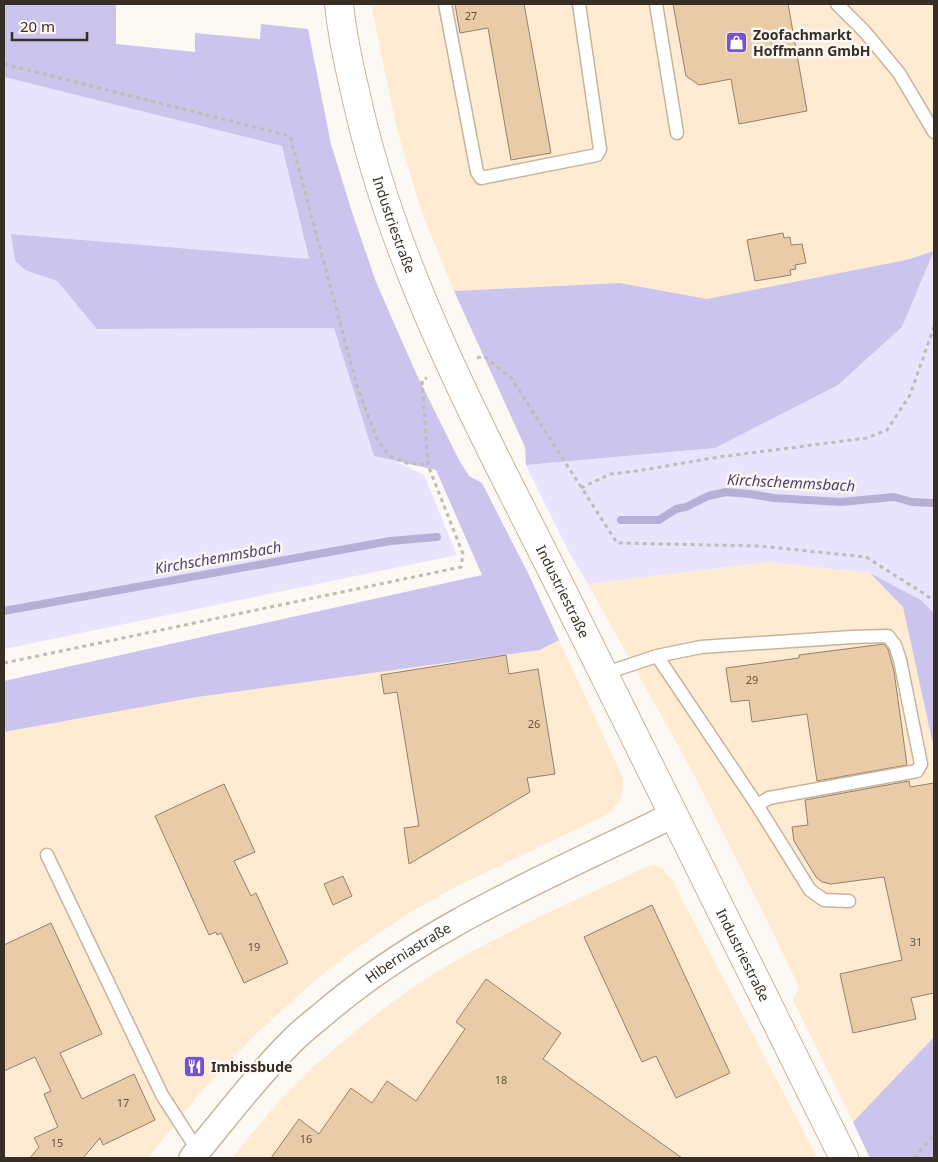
<svg xmlns="http://www.w3.org/2000/svg" width="938" height="1162" font-family="'Noto Sans',sans-serif">
  <rect width="100%" height="100%" fill="#fcf8f3"/>
  <g fill="#ffead2">
    <path d="M371 4H934V251L906 260 707 299 620 283 454 291 421 210 396 125Z"/>
    <path d="M768 562 870 573 903 607 934 749V1037L853 1122 793 1000 799 987 766 918 691 769 588 584Z"/>
    <path d="M559 640 623 778V789L620 801 606 815 453 888 412 911 354 950 314 981 254 1036 200 1093 148 1158H4V732L197 697 540 650Z"/>
    <path d="M656 865 663 869 672 880 816 1155 812 1158H232L278 1102 314 1066 380 1011 427 978 467 954 543 915 646 867Z"/>
  </g>
  <g fill="#e8e4fe">
    <path d="M4 77 282 146 309 260 12 234 15 261 25 270 57 281 97 329 334 328 374 456 395 461 424 475 457 555 4 649Z"/>
    <path d="M934 252V613L921 600 870 573 768 562 588 584 569 552 526 465 715 448 838 385 902 327Z"/>
  </g>
  <g fill="#cbc4ed">
    <path d="M4 4H116V44L195 52V33L260 39 261 24 308 29 331 144 352 212 376 282 415 371 459 460 469 476 482 483 529 575 559 640 540 650 197 697 4 732V681L482 575 436 470 374 456 334 328 97 329 57 281 25 270 15 261 11 234 309 259 282 146 4 77Z"/>
    <path d="M934 251 902 327 838 385 715 448 526 465 525 447 454 291 620 283 707 299 906 260Z"/>
    <path d="M870 573 921 600 934 613V749L903 607Z"/>
    <path d="M934 1037V1158H870L853 1122Z"/>
  </g>
  <g fill="none" stroke-linecap="round" stroke-linejoin="round">
    <g stroke="#b6b0d8" stroke-width="8">
      <path d="M621 520H659L676 509 686 507 708 496 726 492 750 494 774 498 841 502 894 497 912 502 934 503"/>
      <path d="M4 611 390 541 437 537"/>
    </g>
  </g>
  <g fill="#e9cba8" stroke="#94816c">
    <path d="M455 4H524L551 153 511 160 488 28 460 33Z"/>
    <path d="M673 4H788L807 111 739 124 731 79 699 85 686 76Z"/>
    <path d="M783 233 784 238 790 237 791 245 802 244 806 263 795 265 796 269 790 270 791 275 755 281 747 240Z"/>
    <path d="M884 644 888 649 894 671 907 765 817 781 807 714 752 722 749 700 731 702 726 668 799 658V655Z"/>
    <path d="M506 655 509 674 538 669 555 774 527 778 530 792 409 864 404 828 419 826 397 692 384 694 381 675Z"/>
    <path d="M909 781 910 787 934 783V993L911 998 916 1019 853 1033 840 974 902 960 884 877 831 884 822 882 816 877 794 841 792 827 808 825 805 800Z"/>
    <path d="M224 784 255 852 234 861 251 896 256 893 288 963 244 983 221 933 217 935 216 932 209 935 155 816Z"/>
    <path d="M343 876 352 896 333 905 324 884Z"/>
    <path d="M652 905 730 1073 676 1098 656 1056 642 1062 584 937Z"/>
    <path d="M51 923 102 1034 60 1053 82 1099 134 1074 155 1120 103 1145 100 1138 83 1158H30L39 1147 34 1138 58 1127 44 1094 51 1091 35 1057 4 1071V945Z"/>
    <path d="M486 979 561 1033 543 1059 682 1158H271L299 1119 319 1134 351 1088 372 1103 387 1081 416 1101 465 1029 456 1022Z"/>
  </g>
  <g fill="none" stroke-linecap="round" stroke-linejoin="round">
    <defs>
      <g id="lane">
        <path d="M445 4 477 172 481 178 597 155 600 149 579 4"/>
        <path d="M656 4 677 133"/>
        <path d="M837 4 865 32 899 73 934 132"/>
        <path d="M657 656 701 647 852 637 888 636 895 645 900 660 921 764 917 771 769 798 757 805"/>
        <path d="M603 674 657 656 757 805 810 890 824 900 849 901"/>
        <path d="M47 855 162 1095 198 1151"/>
      </g>
      <g id="street">
        <path id="s1" d="M192 1158C225 1118 256 1077 293 1040 302 1031 312 1023 322 1015 425 926 552 875 673 815"/>
      </g>
      <g id="secondary">
        <path id="s2" d="M339 4C342 33 348 62 355 91 393 270 483 432 564 594 657 782 750 970 844 1158"/>
      </g>
    </defs>
    <use href="#lane" stroke="#c8b49d" stroke-width="15"/>
    <use href="#street" stroke="#c8b49d" stroke-width="28"/>
    <use href="#secondary" stroke="#c8b49d" stroke-width="30"/>
    <g stroke="#c1bbb5" stroke-width="3" stroke-dasharray="4 4" stroke-linecap="butt">
      <path d="M4 64 290 136 357 386 376 437 389 456 406 463 428 465"/>
      <path d="M477 358 484 356 511 378 617 543 760 546 866 557 923 593 934 601"/>
      <path d="M581 488 610 474 637 471 719 457 867 438 887 430 910 395 934 327"/>
      <path d="M4 663 461 567 463 554 428 465 422 380 427 378"/>
      <path d="M914 1158 934 1135"/>
    </g>
    <use href="#lane" stroke="#fff" stroke-width="12"/>
    <use href="#street" stroke="#fff" stroke-width="25"/>
    <use href="#secondary" stroke="#fff" stroke-width="28"/>
  </g>
  <defs>
    <symbol id="shop-square" viewBox="-11 -11 22 22"><rect x="-9" y="-9" width="18" height="18" rx="4" fill="#7653cc" stroke="#fcf8f3"/><path d="M-5-2.5h2.3a2.7 3.5 0 0 1 5.4 0H5L5.5 6h-11ZM-1.5-2.5h3a1.5 2.3 0 0 0-3 0Z" fill="#fff"/></symbol>
    <symbol id="restaurant-square" viewBox="-11 -11 22 22"><rect x="-9" y="-9" width="18" height="18" rx="4" fill="#7653cc" stroke="#fcf8f3"/><path d="M-5-6h1v4h1v-4h1v4h1v-4h1v5L-1.5 .5V6h-2V.5L-5-1ZM5-6V6H3V1.5H1.5Q1.5-4 5-6Z" fill="#fff"/></symbol>
  </defs>
  <g fill-rule="evenodd">
    <use href="#shop-square" x="724" y="30" width="25" height="25"/>
    <use href="#restaurant-square" x="182" y="1054" width="25" height="25"/>
  </g>
  <g text-anchor="middle" stroke-width="5" stroke-linejoin="round" paint-order="stroke">
    <g font-size="11" fill="#645646">
      <text x="471" y="20">27</text>
      <text x="752" y="684">29</text>
      <text x="534" y="728">26</text>
      <text x="916" y="946">31</text>
      <text x="254" y="951">19</text>
      <text x="501" y="1084">18</text>
      <text x="123" y="1107">17</text>
      <text x="306" y="1143">16</text>
      <text x="57" y="1147">15</text>
    </g>
    <g font-size="14" font-weight="bold" fill="#372f26" stroke="#fcf8f3" text-anchor="start">
      <text x="753" y="40">Zoofachmarkt<tspan x="753" dy="16">Hoffmann GmbH</tspan></text>
      <text x="211" y="1072">Imbissbude</text>
    </g>
    <g font-size="14" fill="#372f26" stroke="#fcf8f3">
      <text dy="5" stroke="none"><textPath href="#s2" startOffset="228">Industriestraße</textPath></text>
      <text dy="5" stroke="none"><textPath href="#s2" startOffset="632">Industriestraße</textPath></text>
      <text dy="5" stroke="none"><textPath href="#s1" startOffset="300">Hiberniastraße</textPath></text>
      <text dy="5" stroke="none"><textPath href="#s2" startOffset="1038">Industriestraße</textPath></text>
    </g>
    <g font-size="15" font-style="italic" fill="#4c4075" stroke="#fcf8f3">
      <text transform="translate(791 483) rotate(3)" y="5">Kirchschemmsbach</text>
      <text transform="translate(218 558) rotate(-10)" y="5">Kirchschemmsbach</text>
    </g>
  </g>
  <rect width="938" height="1162" fill="none" stroke="#372f26" stroke-width="10"/>
  <path d="M12 32v8h75v-8" fill="none" stroke="#372f26" stroke-width="2.5"/>
  <text x="20" y="32" font-size="15" fill="#372f26" stroke="#fcf8f3" stroke-width="4" paint-order="stroke">20 m</text>
</svg>
